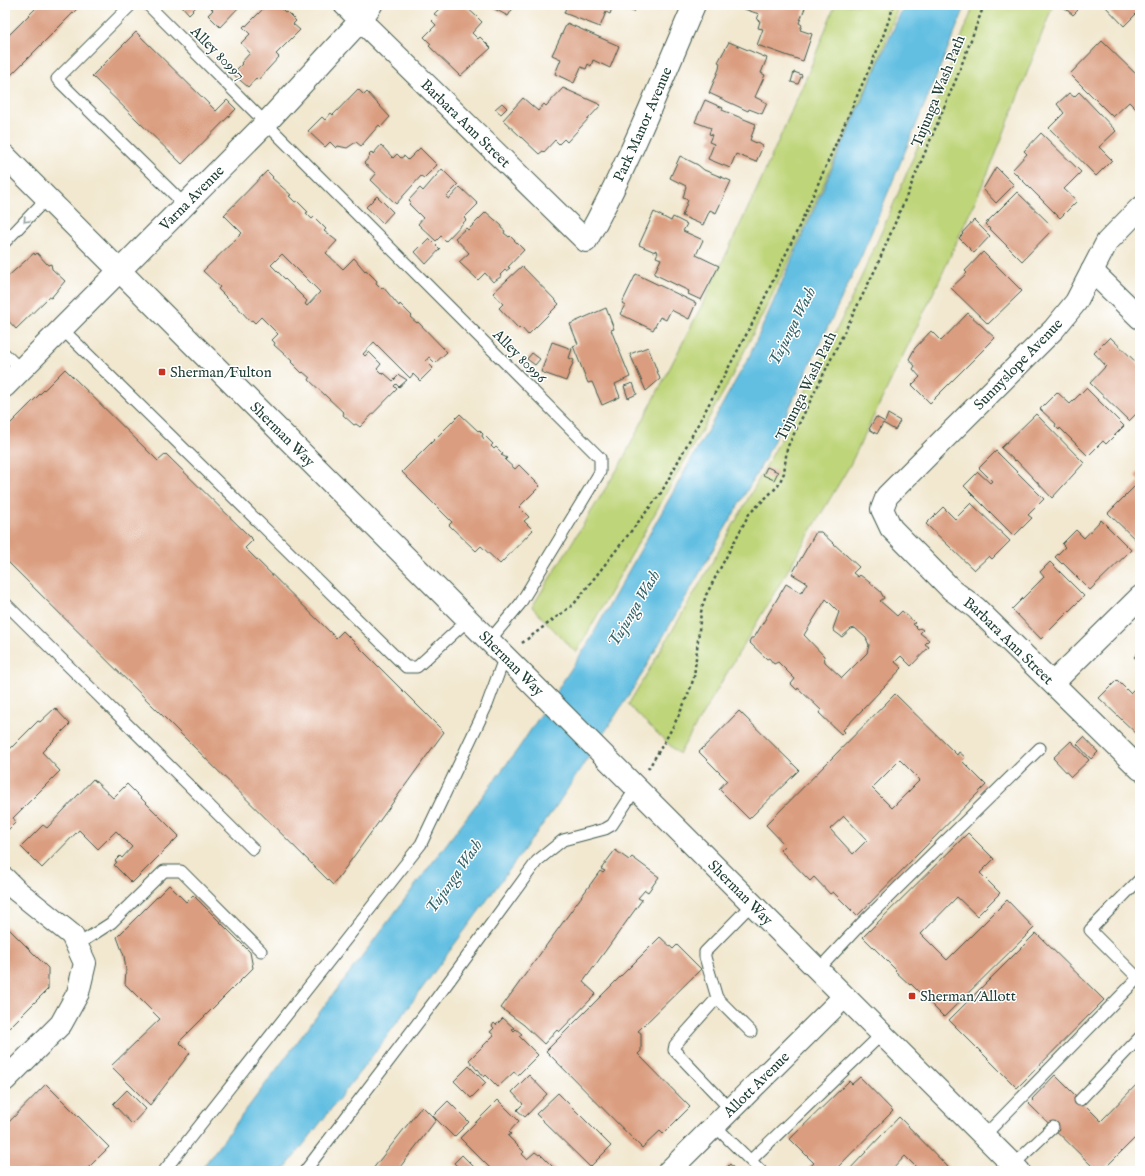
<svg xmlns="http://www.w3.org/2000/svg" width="1145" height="1176" font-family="'IM FELL English',serif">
  <rect width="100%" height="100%" fill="#fff"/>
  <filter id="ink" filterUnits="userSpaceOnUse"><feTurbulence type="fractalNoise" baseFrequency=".025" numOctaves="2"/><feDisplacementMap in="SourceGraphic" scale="8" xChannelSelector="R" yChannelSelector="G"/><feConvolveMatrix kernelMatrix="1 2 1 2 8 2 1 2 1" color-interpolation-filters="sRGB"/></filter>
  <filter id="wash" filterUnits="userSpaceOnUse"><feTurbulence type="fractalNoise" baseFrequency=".012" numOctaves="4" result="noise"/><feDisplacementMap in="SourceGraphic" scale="16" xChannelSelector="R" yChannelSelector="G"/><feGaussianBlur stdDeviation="0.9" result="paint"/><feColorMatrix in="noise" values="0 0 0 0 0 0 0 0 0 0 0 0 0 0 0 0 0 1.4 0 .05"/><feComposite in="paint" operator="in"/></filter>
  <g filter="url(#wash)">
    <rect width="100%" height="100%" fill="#f2e8d0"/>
    <g fill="#bfd57a" stroke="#6f8957">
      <path d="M835 5H899L878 62 791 257 728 384 576 653 532 607 620 465 702 305 757 189 810 69Z"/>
      <path d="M974 5H1053L994 159 939 281 850 465 679 754 628 705C706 575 783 443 848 306 894 207 935 107 974 5Z"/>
    </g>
    <path fill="#64bfe2" stroke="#427e8b" d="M904 5H966L862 255 765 459 636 684 557 805 376 1051 283 1171H200L518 749 587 645 749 357Z"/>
    <g id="blocks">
      <g fill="#da9d7f" fill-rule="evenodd">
        <path d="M39 5H81L7 79 5 76V39Z"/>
        <path d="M181 5H198L189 14Z"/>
        <path d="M208 5H241L220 27 208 15 213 10Z"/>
        <path d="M267 5H278L286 13 287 12 296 21 293 24 300 30 276 54 279 57 258 80 256 78 248 87 234 75V72L242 64 241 63 250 53 241 43 250 34 243 27 245 25 246 26Z"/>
        <path d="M443 5H464L476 16 482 22 472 33 478 39 480 37 491 48 460 76 429 46 431 44 424 37 436 25 432 21 437 16 434 14Z"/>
        <path d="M487 5H515L508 16Z"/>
        <path d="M567 5H637L634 12 618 6 616 9 612 8 610 14 606 12 600 27 564 13Z"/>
        <path d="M745 5H797L805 8 799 23 802 25 800 30 812 34 803 61 757 45 763 29 758 28 760 21 757 20 759 14 744 9Z"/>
        <path d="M1061 5H1072L1078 10 1073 15Z"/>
        <path d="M1104 5H1140V10L1124 26Z"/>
        <path d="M567 23 619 46 610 68 593 60 591 66 588 64 586 69 581 67 574 83 555 74 561 59 552 55Z"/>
        <path d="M136 32 216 111 227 100 236 109 182 164 92 76Z"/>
        <path d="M1102 41 1140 78V113L1129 102 1113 117 1070 74Z"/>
        <path d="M729 42 767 58 761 73 765 75 755 97 767 103 762 114 749 109 748 111 709 93 719 69 720 63 718 62Z"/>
        <path d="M794 72 802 75 798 84 791 82Z"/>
        <path d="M563 88 601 105 567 142 564 139 559 144 555 140 544 152 543 151 539 154 503 120 523 98 538 111 544 104 546 106Z"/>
        <path d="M358 89 364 95 367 92 390 117 381 127 379 125 361 146 356 142 347 148 338 146 336 148 330 142 325 147 308 131 322 117 325 120 331 113 333 115Z"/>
        <path d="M1079 92 1116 131 1099 147 1112 160 1096 176 1049 128 1064 113 1057 104 1069 93 1074 97Z"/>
        <path d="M705 100 723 108 722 110 756 124 750 140 763 146 756 162 736 154 730 168 708 159 714 144 709 142 712 135 709 134 711 128 695 122Z"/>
        <path d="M502 103 507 108 501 114 495 109Z"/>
        <path d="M1041 133 1081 172 1064 189 1077 201 1060 218 1012 170 1027 154 1024 151Z"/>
        <path d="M381 145 393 158 397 154 401 158 404 156 408 160 420 148 437 165 424 178 421 176 396 204 371 180 376 174 364 163 370 156 369 155 372 152 373 154Z"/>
        <path d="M680 156 698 165 704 170 731 181 716 213 710 210 703 225 682 216 688 200 683 198 686 186 670 178Z"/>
        <path d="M996 167 1014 185 996 203 983 189Z"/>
        <path d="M442 169 458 185 446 197 449 199 460 187 478 204 464 218 466 220 446 241 441 236 436 241 418 224 423 218 409 204 411 202 409 200 420 188 423 191Z"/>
        <path d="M267 171 273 177 272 178 291 195 289 196 295 202 297 201 308 212 306 213 312 219 314 217 326 229 324 231 337 241 326 253 343 269 354 258 365 271 366 270 377 281 376 283 382 289 383 287 399 306 400 304 412 316 410 317 417 323 418 322 447 352 435 363 429 357 426 361 433 368 420 381 413 374 410 378 374 342 363 354 365 356 369 352 381 364 377 369 383 375 384 373 393 381 399 375 407 380 399 387 396 384 394 386 397 389 360 427 356 424 354 425 343 415 344 413 309 380 310 378 303 372 302 373 291 362 292 361 274 345 275 343 272 340 278 334 261 317 255 323 252 320 250 321 234 303 233 304 218 289 220 287 203 271 242 233 224 215ZM282 254 320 292 307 306 305 304 307 301 271 265Z"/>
        <path d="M1017 192 1054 228 1022 261 985 224Z"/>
        <path d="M377 196 393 212 383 223 366 207Z"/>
        <path d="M486 212 502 226 501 228 505 231 504 233 509 237 510 236 524 250 508 267 510 268 506 271 505 270 500 275 502 276 493 282 485 273 478 280 459 262 469 253 455 238 466 228 468 230Z"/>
        <path d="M654 212 671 221 673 217 687 224 683 231 703 240 696 255 719 266 701 300 688 294 689 291 654 274 661 259 656 257 658 252 655 250V252L639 245Z"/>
        <path d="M974 220 990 236 974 253 959 238 963 234 962 233Z"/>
        <path d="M429 238 440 249 426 264 415 252Z"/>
        <path d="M983 252 1022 291 988 324 951 288 967 273 965 271Z"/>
        <path d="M34 253 35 255 37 253 48 265 51 264 52 269 65 281 51 298 49 297 16 329 5 317V279Z"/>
        <path d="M522 266 559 304 528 335 521 327 519 329 499 308 503 304 493 293Z"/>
        <path d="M636 274 696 303 689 319 671 310 666 320 660 317 653 330 620 314 625 305 622 303Z"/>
        <path d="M606 308 614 329 611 330 630 377 615 384 620 397 602 405 592 382 588 383 573 346 578 344 570 324Z"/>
        <path d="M968 313 995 338 930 403 912 385 920 377 913 369 915 366 909 359 915 348 931 331 941 341Z"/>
        <path d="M1110 337 1140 366V410L1129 421 1090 383 1106 366 1094 353Z"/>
        <path d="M552 342 572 349 569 358 574 360 566 381 541 372Z"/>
        <path d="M648 347 660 379 646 391 630 354Z"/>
        <path d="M532 353 540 359 535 365 527 359Z"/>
        <path d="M65 369 158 461 166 454 253 540 245 548 336 638 343 631 444 732 333 885 5 559V429Z"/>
        <path d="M633 383 637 394 628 398 624 386Z"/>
        <path d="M1086 388 1124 426 1106 444 1103 441 1088 456 1060 428 1059 430 1055 426 1056 424 1040 409 1057 392 1070 404Z"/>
        <path d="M460 414 478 431 479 430 483 434 482 436 484 439 486 437 493 444 491 446 494 449 496 447 503 454 501 455 507 458 505 460 515 469 519 465 540 486 519 507 529 517 524 521 533 530 500 564 481 546 476 551 449 525 452 522 402 472Z"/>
        <path d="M888 414 900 421 895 430 883 423 877 434 869 429 876 417 885 422Z"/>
        <path d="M1036 414 1084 463 1052 498 1016 460 1015 461 1001 448Z"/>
        <path d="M996 451 1044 499 1028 515 1032 518 1014 536 964 486 978 472 990 483 992 481 979 468Z"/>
        <path d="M767 467 778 472 774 480 763 475Z"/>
        <path d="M1140 470V540L1138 542 1108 513 1140 481 1135 476Z"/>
        <path d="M971 503 1010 541 992 559 989 556 974 570 926 524 943 507 955 519Z"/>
        <path d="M1101 520 1131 550 1090 590 1063 563 1062 564 1055 557 1065 547 1062 544 1076 530 1084 538Z"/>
        <path d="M816 532H821L859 567 853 573 858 577 860 575 864 578 880 591 884 598 880 601 897 616 902 611 915 623 913 624 918 629 920 628 923 630 920 633 929 640 925 644 929 647 911 666 901 656 895 662 902 668 843 730 845 732 842 735 819 713 821 710 798 688 797 690 791 684 795 679 778 662 774 664 769 658 767 659 749 642 751 638H754L786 584 801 593 807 583 792 574ZM826 599 839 612 833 629 834 631 842 637 851 629 855 628 866 638 869 645 867 653 842 678 825 662 824 656 804 635Z"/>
        <path d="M1050 562 1084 596 1041 639 1012 609 1044 577 1040 572Z"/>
        <path d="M1140 650V663L1134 657Z"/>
        <path d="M1117 680 1130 693 1140 683V737L1099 698Z"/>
        <path d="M895 694 957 755 959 752 965 757 962 761 986 785 857 916 833 892 830 894 814 877 810 881 780 850 785 845 766 825ZM900 760 920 780 892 808 872 788ZM844 816 867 840 853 854 830 829Z"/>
        <path d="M55 708 70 724 42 752 60 771 13 818 16 822 6 832 5 754 38 721 40 722Z"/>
        <path d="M739 711 799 770 749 819 719 789 727 780 699 752Z"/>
        <path d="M1084 737 1098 752 1091 759 1077 744Z"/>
        <path d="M1071 741 1089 760 1071 777 1053 758Z"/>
        <path d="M93 779 113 798 127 784 179 836 132 883 114 865 117 862 115 861 120 856 122 858 132 847 116 831 98 849 79 830 42 868 21 847 43 825 47 828Z"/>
        <path d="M968 833 994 859 980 873 1000 893 977 916 957 897 921 934 947 960 1007 900 1034 928 944 1017 911 984 910 985 895 971 896 970 863 937Z"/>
        <path d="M615 850 629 860 632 857 659 877 648 892 645 890 638 898 642 900 583 982 596 994 559 1032 557 1030 544 1044 524 1025 501 1008 600 871 603 873 605 871 601 869Z"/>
        <path d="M169 885 186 902 193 895 250 952 253 968 179 1042 190 1053 150 1105 111 1066 160 1019 125 984 126 970 124 956 117 937Z"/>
        <path d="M5 925 48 968V989L5 1032Z"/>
        <path d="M1036 933 1104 1000 1017 1088 949 1020Z"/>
        <path d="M660 937 673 949 677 945 701 969 638 1031 641 1033V1051L638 1054 690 1107 663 1134 660 1131 642 1148 546 1051Z"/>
        <path d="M503 1018 514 1028 512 1029 514 1031 516 1029 522 1034 519 1036 538 1055 518 1075 514 1072 498 1087 486 1075 484 1077 478 1069 477 1070 469 1060 494 1035 490 1032 494 1028 492 1026 494 1023 496 1025Z"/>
        <path d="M469 1066 486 1083 471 1098 454 1081Z"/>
        <path d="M529 1075 547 1094 525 1117 517 1110 523 1104 512 1092Z"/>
        <path d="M1055 1075 1101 1121 1140 1081V1133L1102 1171H1097L1029 1104 1033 1100 1032 1099Z"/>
        <path d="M860 1077 893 1111 834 1171H805L814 1163 790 1139 849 1081 852 1084Z"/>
        <path d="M46 1084 109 1147 85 1171H12L5 1164V1126Z"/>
        <path d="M127 1090 146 1109 132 1124 113 1104Z"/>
        <path d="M558 1093 611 1146 590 1167 536 1114Z"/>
        <path d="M498 1100 519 1121 509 1132 511 1134 508 1136 524 1152 522 1154 527 1159 535 1152 539 1155 540 1154 557 1171H493L460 1138Z"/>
        <path d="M448 1101 469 1122 454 1137 433 1116Z"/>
        <path d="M422 1106 436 1120 397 1171H373L372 1170Z"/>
        <path d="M899 1117 952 1171H920L905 1156 891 1171H848Z"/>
        <path d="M462 1155 478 1171H458L460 1169 454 1163Z"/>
        <path d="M730 1164 736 1171H723Z"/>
      </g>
    </g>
  </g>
  <g filter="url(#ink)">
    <use href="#blocks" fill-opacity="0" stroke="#3f574b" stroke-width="1"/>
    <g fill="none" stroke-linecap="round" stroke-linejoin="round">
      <defs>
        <g id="service">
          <path d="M131 5 57 79 185 205"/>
          <path d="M148 5 600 458V472L520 604 489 641"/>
          <path d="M5 242 48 197"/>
          <path d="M62 329 406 667H417L468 620"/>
          <path d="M5 354 21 370"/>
          <path d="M5 603 253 849"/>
          <path d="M77 945 111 923 164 871H181L261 951"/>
          <path d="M818 970 861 924 1040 748"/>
          <path d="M1138 978 1090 930 1140 879"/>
          <path d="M717 998 751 1032"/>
          <path d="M1080 1100 1140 1037"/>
          <path d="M731 1110 674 1050 675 1045 717 998 705 957V952L752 904"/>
          <path d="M715 1126 761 1171"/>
          <path d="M984 1136 1140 976"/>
          <path d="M751 1160 882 1034"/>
          <path d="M1013 1165 1053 1127"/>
          <path d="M164 1171 421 844 487 705 505 656"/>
          <path d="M305 1171 436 999 537 861 563 840 605 829 612 825 636 788"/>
        </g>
        <g id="minor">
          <path id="s1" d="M345 5 586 241C628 166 660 84 694 5"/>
          <path id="s2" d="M1140 208 1107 242 1076 302 1054 329 887 496 882 509 891 528 952 590 976 608 1140 769"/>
          <path d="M1092 271 1140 318"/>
          <path id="s3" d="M5 386 266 123 360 21 371 5"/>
          <path d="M1053 683 1140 597"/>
          <path d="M5 879 16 890 72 935 85 963 78 993 61 1024 5 1080"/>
          <path id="s4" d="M669 1171 844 997"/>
        </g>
        <g id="primary">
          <path id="s5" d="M5 156 1019 1171"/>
        </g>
      </defs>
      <use href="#service" stroke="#3f574b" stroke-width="13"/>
      <use href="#minor" stroke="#3f574b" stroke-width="24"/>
      <use href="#primary" stroke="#3f574b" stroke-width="24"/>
      <g stroke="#3f574b" stroke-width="2.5" stroke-dasharray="3 3" stroke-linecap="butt">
        <path d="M522 643 574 604 661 493 752 324 798 229 881 42 894 5"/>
        <path d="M648 769C666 740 684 710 694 677L701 612 706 595 749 514 778 486 784 473 787 448 876 268 957 77 984 5"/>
      </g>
      <use href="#service" stroke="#fff" stroke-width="11"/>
      <use href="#minor" stroke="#fff" stroke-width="22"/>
      <use href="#primary" stroke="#fff" stroke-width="22"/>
    </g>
    <defs><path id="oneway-chevron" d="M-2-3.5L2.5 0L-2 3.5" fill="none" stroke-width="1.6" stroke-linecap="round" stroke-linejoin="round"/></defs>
    <use stroke="#8f9e9a" href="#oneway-chevron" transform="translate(26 220) rotate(133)"/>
  </g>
  <g fill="#c8321e" stroke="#fff" stroke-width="1.5">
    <rect x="158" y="368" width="8" height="8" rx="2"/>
    <rect x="908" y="992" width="8" height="8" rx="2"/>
  </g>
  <g text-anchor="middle" stroke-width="3" stroke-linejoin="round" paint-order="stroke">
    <g font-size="15" fill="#1f3d34" stroke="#fff">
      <text transform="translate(218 53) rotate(45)" y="5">Alley 80997</text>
      <text transform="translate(938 91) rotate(-68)" y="5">Tujunga Wash Path</text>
      <text dy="5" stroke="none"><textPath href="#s1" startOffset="169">Barbara Ann Street</textPath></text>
      <text dy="5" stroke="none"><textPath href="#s1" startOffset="467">Park Manor Avenue</textPath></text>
      <text dy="5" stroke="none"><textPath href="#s3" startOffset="265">Varna Avenue</textPath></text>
      <text transform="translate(520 356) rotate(45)" y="5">Alley 80996</text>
      <text transform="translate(1018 364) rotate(-46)" y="5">Sunnyslope Avenue</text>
      <text transform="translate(806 386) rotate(-64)" y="5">Tujunga Wash Path</text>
      <text dy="5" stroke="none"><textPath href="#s5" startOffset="393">Sherman Way</textPath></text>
      <text dy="5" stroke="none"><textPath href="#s2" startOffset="584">Barbara Ann Street</textPath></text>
      <text dy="5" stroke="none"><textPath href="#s5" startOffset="717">Sherman Way</textPath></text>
      <text dy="5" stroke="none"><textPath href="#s5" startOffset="1041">Sherman Way</textPath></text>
      <text dy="5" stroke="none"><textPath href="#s4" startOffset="123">Allott Avenue</textPath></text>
    </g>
    <g font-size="15" fill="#1f3d34" stroke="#fff" text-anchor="start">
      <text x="170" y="377">Sherman/Fulton</text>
      <text x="920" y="1001">Sherman/Allott</text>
    </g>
    <g font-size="16" font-style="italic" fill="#346468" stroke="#fff">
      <text transform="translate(791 326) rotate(-63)" y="6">Tujunga Wash</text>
      <text transform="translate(633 608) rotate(-59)" y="6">Tujunga Wash</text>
      <text transform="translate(453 876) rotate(-55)" y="6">Tujunga Wash</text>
    </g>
  </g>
  <rect width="1145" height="1176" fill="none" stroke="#fff" stroke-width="20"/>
</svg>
